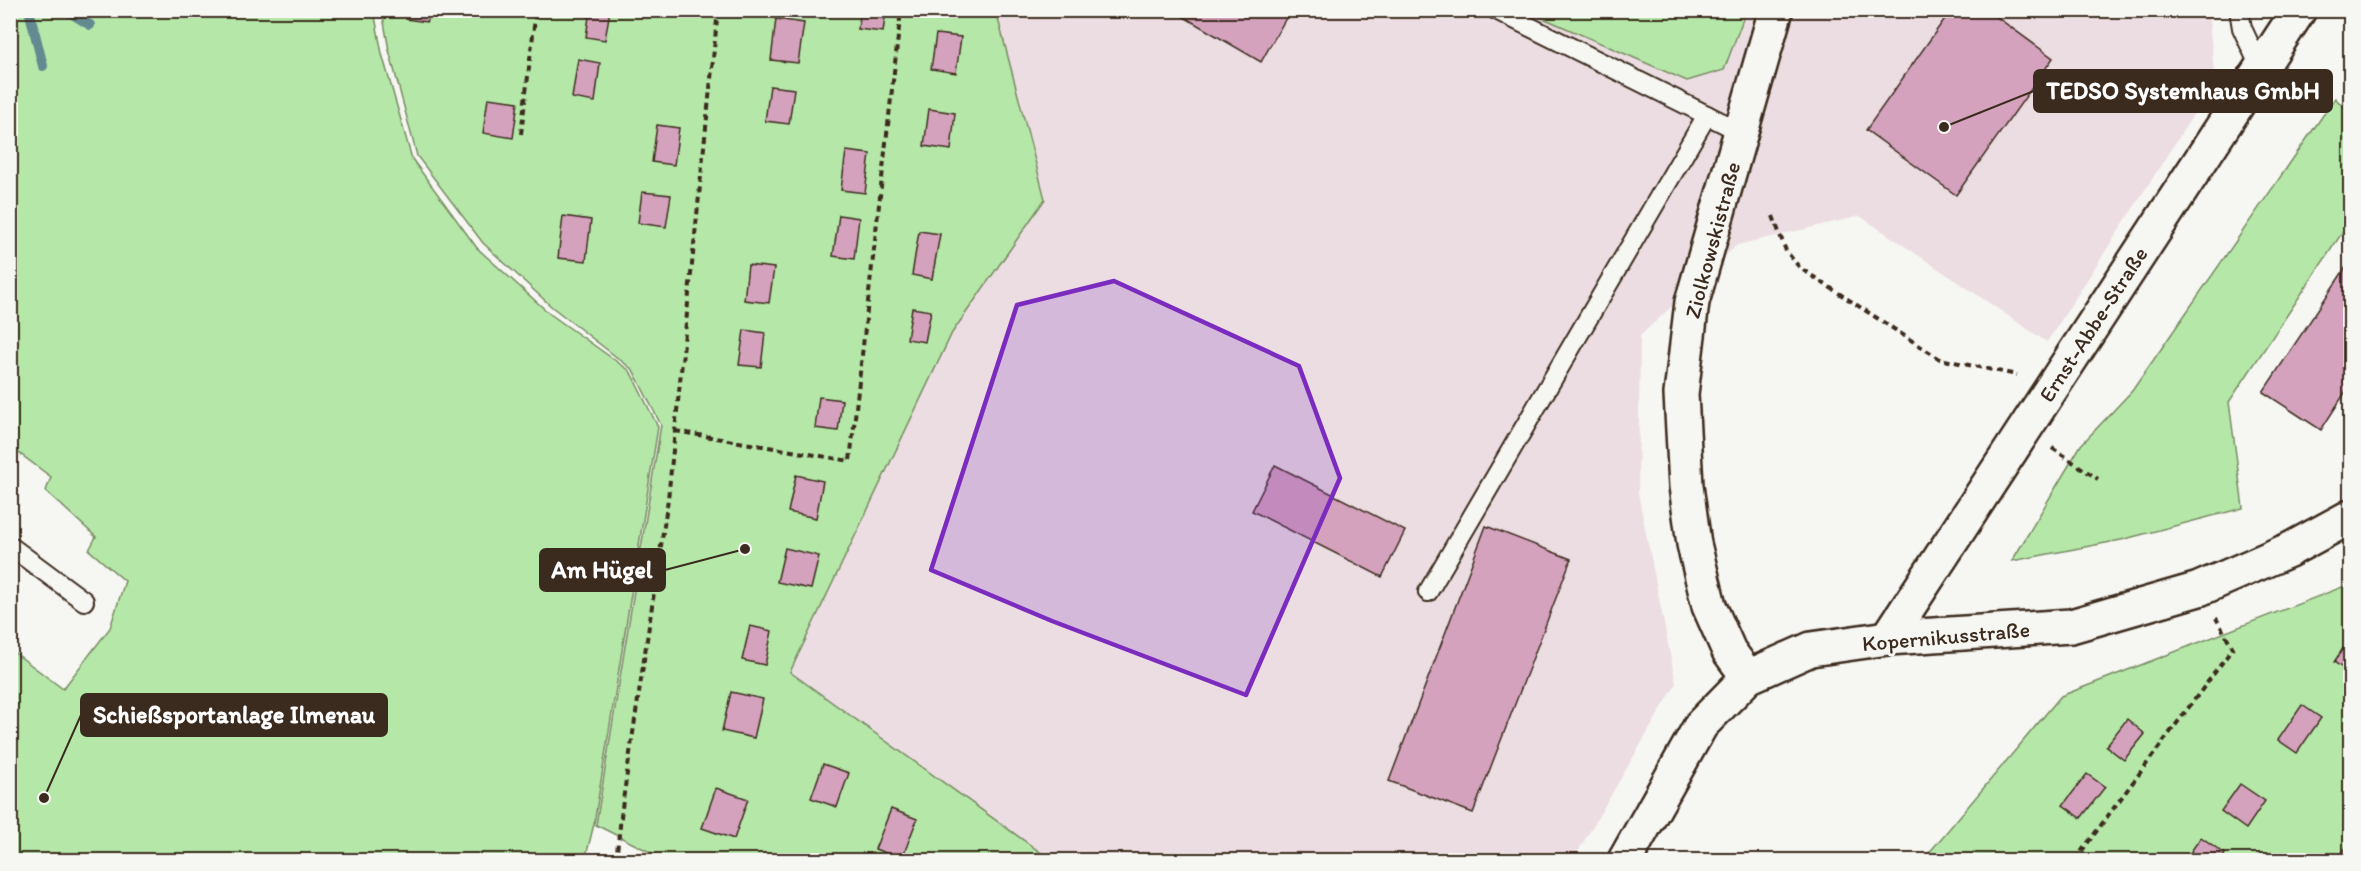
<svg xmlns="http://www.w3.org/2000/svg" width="2361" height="871" font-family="Itim,sans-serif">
  <rect width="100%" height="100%" fill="#f6f6f2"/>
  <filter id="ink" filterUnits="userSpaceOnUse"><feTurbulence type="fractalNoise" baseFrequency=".0167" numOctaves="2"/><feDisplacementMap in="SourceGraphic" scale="12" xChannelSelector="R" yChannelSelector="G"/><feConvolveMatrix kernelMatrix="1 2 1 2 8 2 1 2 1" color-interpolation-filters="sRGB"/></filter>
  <g filter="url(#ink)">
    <path fill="#ecdde2" d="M996 11H2208L2215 81 2047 342 1860 216 1737 245 1640 336 1638 493 1676 684 1573 860H1051L789 672 952 333 1045 199Z"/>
    <g fill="#b5e8a8" stroke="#788963" stroke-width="1.5">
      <path d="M11 10 374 11 382 54 412 159 477 248 550 314 630 371 658 427 594 824 585 860H11V650L63 689 110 628 125 581 89 550 96 537 46 491 51 477 11 447Z"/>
      <path d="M382 11H996L1045 199 952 333 790 672 1051 860H666L596 825 661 425 633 370 552 307 483 243 417 156 389 50Z"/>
      <path d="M1527 11H1746L1724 70 1687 81Z"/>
      <path d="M2335 98 2350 114V221L2229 402 2243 508 2121 540 2012 561 2081 445 2132 391Z"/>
      <path d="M2350 584V860H1923L2061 696Z"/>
    </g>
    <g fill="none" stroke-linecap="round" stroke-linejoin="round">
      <g stroke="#638991" stroke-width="10">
        <path d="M29 10 43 66"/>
        <path d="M66 10 90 25"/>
      </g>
    </g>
    <g fill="#d5a2bd" stroke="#3b2a1e" stroke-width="1.5">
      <path d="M407 10H429L427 22 406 19Z"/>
      <path d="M590 10H610L605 40 586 37Z"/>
      <path d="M860 10H886L883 32 858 29Z"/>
      <path d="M1172 10H1289L1290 11 1261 62Z"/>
      <path d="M1951 10H1987L2053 58 1956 195 1866 130Z"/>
      <path d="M776 19 804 23 798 63 771 60Z"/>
      <path d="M936 34 961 37 956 73 931 69Z"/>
      <path d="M578 59 600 63 595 102 572 98Z"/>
      <path d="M770 86 794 89 789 124 765 121Z"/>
      <path d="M488 98 518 102 513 138 483 133Z"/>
      <path d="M929 109 955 113 951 150 924 146Z"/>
      <path d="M657 125 679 128 674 165 652 162Z"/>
      <path d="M846 151 870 154 865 193 841 190Z"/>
      <path d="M642 192 671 195 666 227 638 223Z"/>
      <path d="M839 215 859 218 854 259 833 256Z"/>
      <path d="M563 216 591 220 586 261 558 258Z"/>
      <path d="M919 231 940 234 932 279 912 275Z"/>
      <path d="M2350 261V385L2321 430 2263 392Z"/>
      <path d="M748 265 774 268 769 303 744 300Z"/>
      <path d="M912 308 931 311 925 342 907 339Z"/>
      <path d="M744 330 765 333 761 367 739 365Z"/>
      <path d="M819 397 842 400 838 431 815 428Z"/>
      <path d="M1275 465 1405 531 1382 577 1252 511Z"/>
      <path d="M796 475 823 481 816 518 788 512Z"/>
      <path d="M1486 526 1571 559 1473 813 1389 781Z"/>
      <path d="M785 548 819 556 811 589 777 582Z"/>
      <path d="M750 626 772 631 765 665 742 660Z"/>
      <path d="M2350 638V673L2334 662Z"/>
      <path d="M731 692 763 699 754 738 722 731Z"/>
      <path d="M2302 705 2321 718 2297 753 2278 740Z"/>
      <path d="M2127 719 2145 734 2124 760 2106 746Z"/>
      <path d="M823 764 849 773 837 807 811 798Z"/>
      <path d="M2087 774 2105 787 2081 818 2063 805Z"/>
      <path d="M2240 784 2265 801 2246 829 2221 811Z"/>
      <path d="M716 788 748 799 734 839 702 828Z"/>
      <path d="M891 809 917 819 902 859 875 849Z"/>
      <path d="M2201 837 2225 854 2221 860H2185Z"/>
      <path d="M2350 842V860H2337Z"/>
    </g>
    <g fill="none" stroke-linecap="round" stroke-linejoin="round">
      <defs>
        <g id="service">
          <path d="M1496 10 1741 132"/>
          <path d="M2239 10 2242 28 2260 67"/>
          <path d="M10 546 84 601"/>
          <path d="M1428 592 1707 115"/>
        </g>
        <g id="minor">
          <path d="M1888 638 2299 10"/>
          <path d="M1748 677 1729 651 1709 606 1694 544 1686 486 1681 394 1692 302 1776 10"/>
          <path d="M1625 860 1701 725 1748 677 1811 649 1888 638 2071 626 2199 589 2289 550 2350 517"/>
        </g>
      </defs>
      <use href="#service" stroke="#3b2a1e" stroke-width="22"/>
      <use href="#minor" stroke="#3b2a1e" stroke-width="38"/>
      <g stroke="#3b2a1e" stroke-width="4" stroke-dasharray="6 4.5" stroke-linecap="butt">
        <path d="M521 134 536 10"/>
        <path d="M1773 216 1786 251 1800 268 1940 359 2017 375"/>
        <path d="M675 431 850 461 901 10"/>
        <path d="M2052 448 2098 479"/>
        <path d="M616 860 623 800 668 499 718 10"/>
        <path d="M2075 860 2233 648 2216 618"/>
      </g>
      <use href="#service" stroke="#f6f6f2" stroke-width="18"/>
      <use href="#minor" stroke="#f6f6f2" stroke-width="33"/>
    </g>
  </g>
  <path fill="#7b2cbf" fill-opacity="0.2" stroke="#7b2cbf" stroke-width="4.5" stroke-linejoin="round" d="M1114 281 1299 366 1340 478 1246 695 1052 621 931 570 1017 305Z"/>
  <g text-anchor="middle" stroke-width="6" stroke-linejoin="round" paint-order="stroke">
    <g font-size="22" fill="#3b2a1e" stroke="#f6f6f2">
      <text transform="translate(1712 240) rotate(-75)" y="8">Ziolkowskistraße</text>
      <text transform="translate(2093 324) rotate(-57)" y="8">Ernst-Abbe-Straße</text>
      <text transform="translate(1946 636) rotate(-5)" y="8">Kopernikusstraße</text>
    </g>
  </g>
  <path fill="none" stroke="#3b2a1e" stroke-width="2" d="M1944 127L2034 91M745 549L665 570M44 798L81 715"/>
  <g fill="#3b2a1e" stroke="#f6f6f2" stroke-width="2">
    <circle cx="1944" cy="127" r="6"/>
    <circle cx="745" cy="549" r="6"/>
    <circle cx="44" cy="798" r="6"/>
  </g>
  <g fill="#3b2a1e" stroke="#3b2a1e" stroke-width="2">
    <rect x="2034" y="70" width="298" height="42" rx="6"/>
    <rect x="540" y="549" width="125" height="42" rx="6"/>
    <rect x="81" y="694" width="306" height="42" rx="6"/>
  </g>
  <g font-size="24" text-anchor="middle" font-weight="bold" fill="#fff">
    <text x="2183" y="99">TEDSO Systemhaus GmbH</text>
    <text x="602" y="578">Am Hügel</text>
    <text x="234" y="723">Schießsportanlage Ilmenau</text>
  </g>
  <rect width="2361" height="871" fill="none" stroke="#f6f6f2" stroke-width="36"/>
  <rect x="18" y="18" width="2325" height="835" fill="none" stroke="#3b2a1e" stroke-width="2" filter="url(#ink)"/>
</svg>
